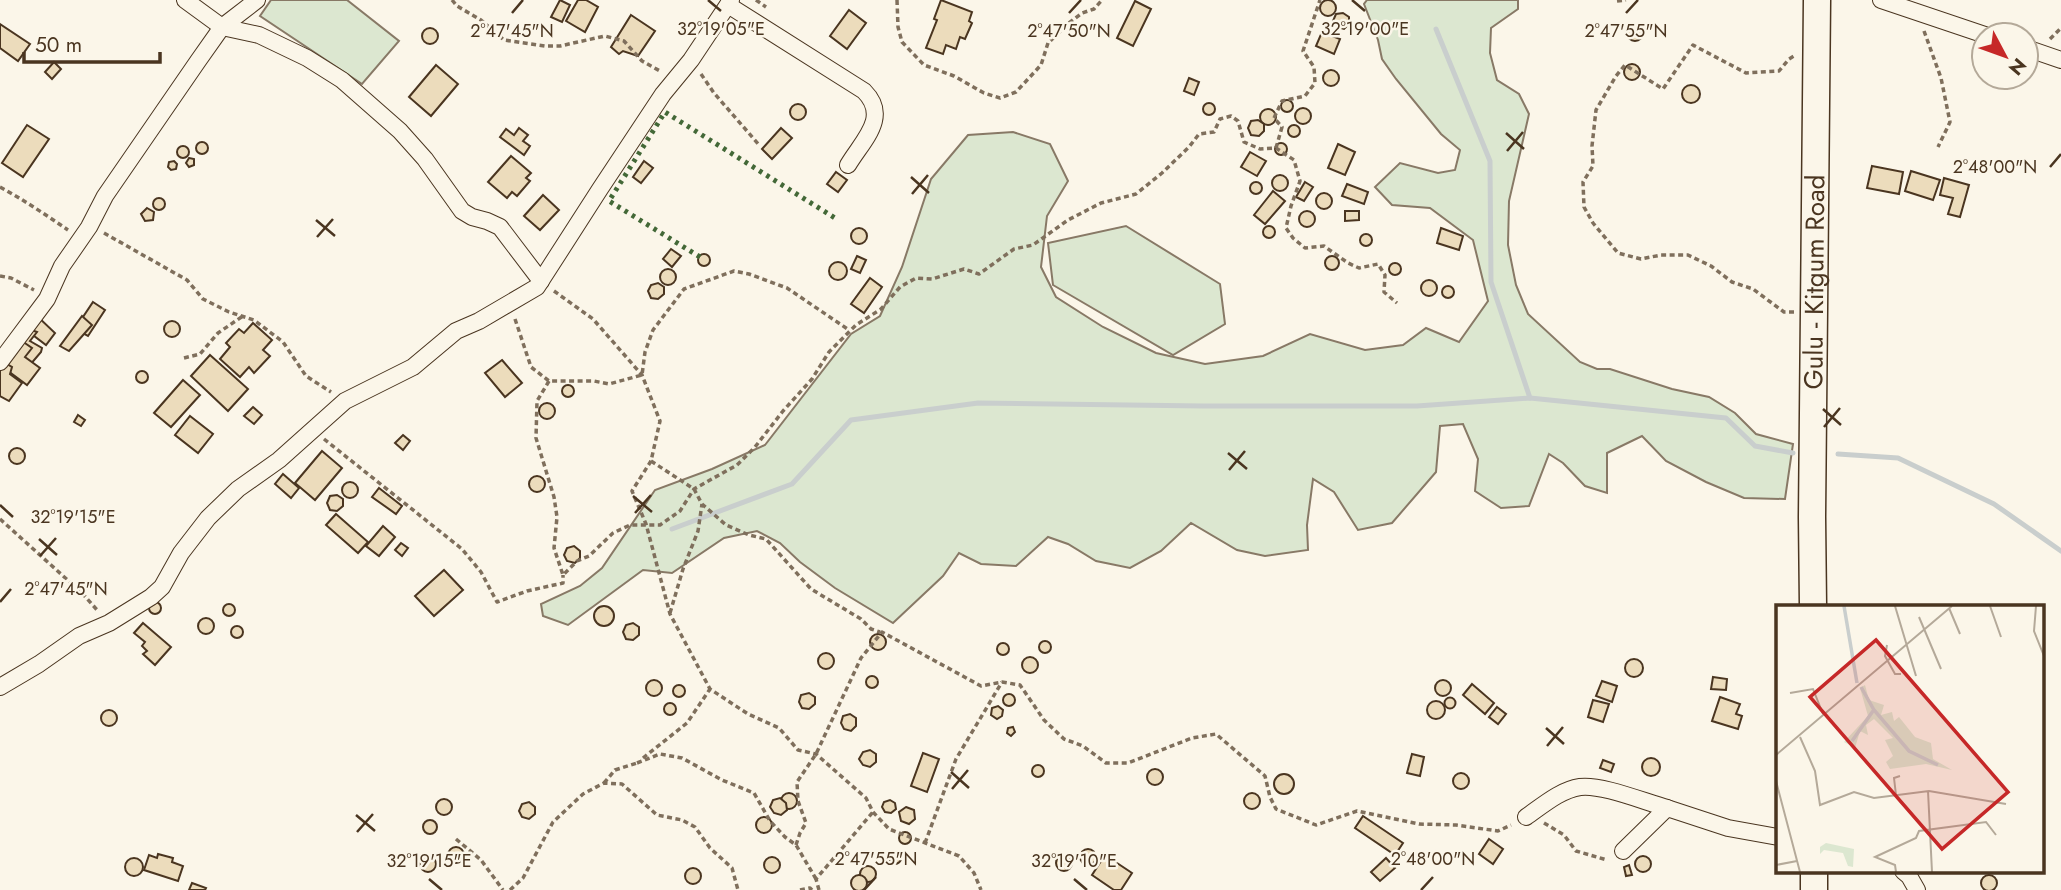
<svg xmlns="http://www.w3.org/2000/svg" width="2061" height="890" font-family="Jost,sans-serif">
  <rect width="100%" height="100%" fill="#fbf6e9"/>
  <g fill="#dce7d0" stroke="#887966" stroke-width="2">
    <path d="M271 0H347L399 41 362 84 260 16Z"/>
    <path d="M1367 0H1518V9L1491 28 1490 53 1497 80 1519 94 1529 114 1509 201 1508 245 1516 285 1528 314 1580 362 1597 369H1610L1672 389 1709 397 1735 413 1756 434 1793 444 1785 499 1744 498 1706 482 1666 461 1642 436 1607 453V493L1585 486 1563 463 1549 454 1529 506 1501 508 1475 491 1478 459 1463 424 1440 426 1436 472 1392 523 1358 530 1334 492 1313 479 1307 525 1308 550 1265 556 1237 550 1191 523 1161 551 1130 568 1096 561 1068 544 1048 537 1016 566 981 564 959 553 943 576 893 623 835 588 800 562 780 543 757 531 724 538 672 573 643 570 568 625 543 616 541 604 580 586 602 568 655 490 712 469 765 445 851 334 880 316 902 267 931 179 968 135 1013 132 1050 144 1068 181 1047 216 1041 267 1056 297 1103 327 1156 353 1205 364 1263 356 1310 334 1365 350 1403 345 1426 328 1459 342 1488 301 1473 240 1430 208 1392 205 1375 187 1400 163 1438 173 1455 170 1460 150 1441 134 1396 79 1382 59 1378 40 1364 4Z"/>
    <path d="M1126 226 1220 284 1225 324 1173 355 1053 285 1048 243Z"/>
  </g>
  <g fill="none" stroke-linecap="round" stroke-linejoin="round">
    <g stroke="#c9cecd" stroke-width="5">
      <path d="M1436 29 1490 161 1491 282 1530 398"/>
      <path d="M1838 454 1898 458 1994 504 2061 551"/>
      <path d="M672 529 792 484 851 420 978 403 1203 406H1417L1530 398 1726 418 1755 446 1793 453"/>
    </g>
  </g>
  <g fill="#ecdcbc" stroke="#4a3520" stroke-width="2">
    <path d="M560 0 570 5 562 22 551 17Z"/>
    <path d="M578 0H586L598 7 585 32 566 21Z"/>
    <path d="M941 0 972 12 969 21 972 23 965 39 960 37 956 49 946 45 943 54 926 48 937 20 934 19Z"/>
    <circle cx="1328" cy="8" r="8"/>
    <path d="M1135 1 1151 9 1133 46 1117 38Z"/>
    <path d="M849 10 866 23 847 49 830 36Z"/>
    <path d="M1343 13 1349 17V24L1344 29 1337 27 1333 21 1336 14Z"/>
    <path d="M631 15 655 31 638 56 623 51 619 54 611 47Z"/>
    <path d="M0 24 30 44 18 61 0 48Z"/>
    <circle cx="1635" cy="33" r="8"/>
    <circle cx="430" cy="36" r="8"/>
    <path d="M1322 32 1340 39 1334 54 1316 46Z"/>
    <path d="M54 62 61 69 52 79 45 72Z"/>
    <circle cx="1632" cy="72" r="8"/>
    <path d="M436 65 458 84 431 116 409 97Z"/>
    <circle cx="1331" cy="78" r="8"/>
    <path d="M1189 78 1199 82 1194 95 1184 91Z"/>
    <circle cx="1691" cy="94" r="9"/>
    <circle cx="1287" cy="106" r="6"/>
    <circle cx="1209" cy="109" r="6"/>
    <circle cx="798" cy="112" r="8"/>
    <circle cx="1303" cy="116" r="8"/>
    <circle cx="1268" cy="117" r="8"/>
    <path d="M1258 120 1264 124V131L1259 136 1251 135 1248 128 1251 121Z"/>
    <circle cx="1294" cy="131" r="6"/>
    <path d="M27 125 49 139 23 177 2 163Z"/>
    <path d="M519 128 528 135 523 141 530 146 524 155 500 137 506 129 514 135Z"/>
    <path d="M781 128 792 138 772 159 762 149Z"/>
    <circle cx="202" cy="148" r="6"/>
    <circle cx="1281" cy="149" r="6"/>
    <path d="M1338 144 1355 152 1345 175 1328 168Z"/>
    <circle cx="183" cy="152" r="6"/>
    <path d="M1250 152 1266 161 1257 176 1241 167Z"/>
    <path d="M511 156 531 173 526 178 530 181 517 196 512 192 507 198 488 182Z"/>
    <path d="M189 158 194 159V165L189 167 186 163Z"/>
    <path d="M174 161 177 164 176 169 171 170 168 167 169 162Z"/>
    <path d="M644 161 653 168 641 183 633 177Z"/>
    <path d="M1872 166 1903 172 1899 194 1867 188Z"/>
    <path d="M1911 171 1940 180 1933 200 1905 191Z"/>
    <path d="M836 172 847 180 838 192 827 184Z"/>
    <circle cx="1280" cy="183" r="8"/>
    <path d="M1944 178 1969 185 1960 217 1948 214 1953 198 1940 195Z"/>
    <circle cx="1256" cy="188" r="6"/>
    <path d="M1305 182 1313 187 1304 201 1296 197Z"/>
    <path d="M1347 184 1368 192 1364 204 1342 196Z"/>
    <path d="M1273 191 1285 201 1265 224 1254 215Z"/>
    <circle cx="1324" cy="201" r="8"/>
    <path d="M543 195 559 210 540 230 524 216Z"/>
    <circle cx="159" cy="204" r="6"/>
    <path d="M147 208 154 212 153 220 145 221 141 214Z"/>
    <circle cx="1307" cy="219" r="8"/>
    <path d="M1345 211H1359V220L1345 221Z"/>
    <circle cx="1269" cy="232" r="6"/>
    <path d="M1441 228 1463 236 1459 250 1437 243Z"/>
    <circle cx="859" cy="236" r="8"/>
    <circle cx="1366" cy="240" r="6"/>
    <path d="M671 249 681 256 672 267 663 259Z"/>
    <circle cx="704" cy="260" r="6"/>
    <path d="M857 256 866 260 860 273 851 269Z"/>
    <circle cx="1332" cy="263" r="7"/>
    <circle cx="838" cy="271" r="9"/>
    <circle cx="1395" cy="269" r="6"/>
    <circle cx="668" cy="277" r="8"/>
    <path d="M870 278 882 287 864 313 851 304Z"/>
    <circle cx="1429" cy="288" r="8"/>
    <path d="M658 283 664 287V294L658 299 651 298 648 291 651 285Z"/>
    <circle cx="1448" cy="292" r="6"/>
    <path d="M93 302 105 310 88 336 75 329Z"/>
    <path d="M36 315 55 333 46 345 25 329Z"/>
    <path d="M82 316 92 325 69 351 60 346Z"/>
    <circle cx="172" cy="329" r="8"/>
    <path d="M253 323 272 340 263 350 270 356 254 373 249 367 240 377 220 359 230 347 226 343 239 329 244 333Z"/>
    <path d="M21 326 37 332 30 341 42 348 41 352 30 365 3 349Z"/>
    <path d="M19 339 32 348 25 357 40 368 27 385 0 365Z"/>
    <path d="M210 355 248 389 228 411 191 376Z"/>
    <path d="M0 360 12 367 10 374 22 383 9 401 0 396Z"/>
    <path d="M502 360 522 383 505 397 485 373Z"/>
    <circle cx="142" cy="377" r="6"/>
    <path d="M183 380 200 395 171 427 154 413Z"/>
    <circle cx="568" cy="391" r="6"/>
    <circle cx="547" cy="411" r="8"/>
    <path d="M253 407 262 415 254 424 244 416Z"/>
    <path d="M78 415 85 420 81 426 74 422Z"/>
    <path d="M190 416 213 434 198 453 175 435Z"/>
    <path d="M403 435 410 441 403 450 395 443Z"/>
    <circle cx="17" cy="456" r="8"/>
    <path d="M322 451 342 468 315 500 295 483Z"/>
    <path d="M283 474 299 488 291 498 275 484Z"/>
    <circle cx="537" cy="484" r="8"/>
    <circle cx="350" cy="490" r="8"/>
    <path d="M379 488 402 506 396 514 372 497Z"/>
    <path d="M337 495 343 499V506L337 511 330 510 327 503 330 496Z"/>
    <path d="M336 514 368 542 358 553 326 525Z"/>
    <path d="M383 526 395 537 379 556 366 546Z"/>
    <path d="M401 543 408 548 402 556 395 550Z"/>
    <path d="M574 546 580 551V558L575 563 567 561 564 555 567 548Z"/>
    <path d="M444 570 463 590 434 616 415 596Z"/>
    <circle cx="155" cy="608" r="6"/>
    <circle cx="229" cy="610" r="6"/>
    <circle cx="604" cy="616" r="10"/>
    <circle cx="206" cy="626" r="8"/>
    <path d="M143 623 171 647 155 665 143 654 147 651 142 646 145 642 134 633Z"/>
    <path d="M633 623 639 627V635L633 640 626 639 623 632 626 625Z"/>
    <circle cx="237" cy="632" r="6"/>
    <circle cx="878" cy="642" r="8"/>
    <circle cx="1045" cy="647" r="6"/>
    <circle cx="1003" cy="649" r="6"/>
    <circle cx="826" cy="661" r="8"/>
    <circle cx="1030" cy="665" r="8"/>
    <circle cx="1634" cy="668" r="9"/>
    <circle cx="872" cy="682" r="6"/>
    <path d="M1713 677 1727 679 1726 690 1711 689Z"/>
    <circle cx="1443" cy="688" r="8"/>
    <circle cx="654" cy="688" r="8"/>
    <path d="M1602 681 1617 686 1612 702 1596 696Z"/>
    <path d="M1472 684 1494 703 1485 714 1463 695Z"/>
    <circle cx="679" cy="691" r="6"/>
    <path d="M809 693 815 697V704L809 709 802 708 799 702 801 695Z"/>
    <circle cx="1009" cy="700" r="6"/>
    <path d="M1720 697 1740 704 1736 714 1742 716 1738 729 1712 721Z"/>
    <circle cx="1450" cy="703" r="5.5"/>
    <path d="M1593 700 1609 704 1603 722 1588 717Z"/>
    <circle cx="1436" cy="710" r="9"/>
    <circle cx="670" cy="709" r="6"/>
    <path d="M998 706 1003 710 1002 716 997 719 991 715 992 708Z"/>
    <path d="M1497 707 1506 714 1498 724 1489 717Z"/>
    <circle cx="109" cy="718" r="8"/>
    <path d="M850 714 856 718V726L851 731 844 729 841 723 843 716Z"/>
    <path d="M1013 727 1015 732 1011 736 1007 733 1008 728Z"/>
    <path d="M870 750 876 754V762L870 767 863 765 859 759 863 752Z"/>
    <path d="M923 753 939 759 927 792 911 786Z"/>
    <path d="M1412 754 1424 757 1420 776 1407 773Z"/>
    <circle cx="1651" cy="767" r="9"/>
    <path d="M1603 760 1614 764 1611 772 1600 768Z"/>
    <circle cx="1038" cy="771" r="6"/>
    <circle cx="1155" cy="777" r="8"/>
    <circle cx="1461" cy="781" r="8"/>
    <circle cx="1284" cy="784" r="10"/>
    <circle cx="1252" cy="801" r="8"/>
    <circle cx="789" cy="801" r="8"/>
    <path d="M780 798 786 803 787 810 781 815 774 813 770 807 773 800Z"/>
    <circle cx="444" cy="807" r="8"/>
    <path d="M890 800 895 803 896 809 891 813 885 812 882 807 884 802Z"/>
    <path d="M529 802 535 807V814L529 819 522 817 519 811 522 804Z"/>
    <path d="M906 807 914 810 915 819 909 824 901 821 899 812Z"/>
    <path d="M1363 816 1403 843 1395 855 1355 828Z"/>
    <circle cx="764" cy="825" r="8"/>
    <circle cx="430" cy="827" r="7"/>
    <circle cx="905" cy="838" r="6"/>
    <path d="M1489 839 1503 849 1493 864 1479 854Z"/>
    <circle cx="456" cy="855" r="8"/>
    <circle cx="1088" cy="857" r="8"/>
    <circle cx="895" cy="858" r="6"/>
    <path d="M158 854 173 858 172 862 183 866 178 881 144 870 149 855 157 858Z"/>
    <path d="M1105 855 1132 873 1121 890H1114L1092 875Z"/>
    <circle cx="1064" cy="863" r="8"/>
    <circle cx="428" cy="864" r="8"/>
    <circle cx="1643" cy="864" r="8"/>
    <circle cx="772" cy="865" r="8"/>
    <path d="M1386 858 1395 868 1380 881 1371 872Z"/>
    <circle cx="134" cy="867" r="9"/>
    <path d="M1629 865 1632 875 1626 876 1624 867Z"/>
    <circle cx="868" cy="874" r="8"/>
    <circle cx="693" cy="876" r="8"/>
    <circle cx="859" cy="883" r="8"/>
    <circle cx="1989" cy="883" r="8"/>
    <path d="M192 883 206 888 205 890H189Z"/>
  </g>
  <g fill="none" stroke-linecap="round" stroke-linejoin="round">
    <defs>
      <g id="minor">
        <path d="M185 0 222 27 259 35 307 58 342 80 400 131 425 159 462 211 472 217 487 221 500 227 541 281"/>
        <path d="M1881 0 1985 35"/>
        <path d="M728 5 864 91C890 117 863 140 848 165"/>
        <path d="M2026 48 2061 60"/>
        <path d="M0 362 47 299 62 266 89 227 105 196 198 61 222 27 257 0"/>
        <path d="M0 687 39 664 79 636 109 623 151 597 162 587 181 553 208 518 238 489 279 460 345 401 413 367 456 331 479 321 537 287 600 189 663 94 691 60 731 0"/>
        <path d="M1526 817C1542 806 1560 790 1580 787 1601 784 1645 802 1667 808"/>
        <path d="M1623 851 1667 808 1728 828 1778 837"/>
        <path d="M1903 871 1909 876 1917 890"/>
      </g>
      <g id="primary">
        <path id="s1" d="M1813 606 1812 517 1817 0"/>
        <path d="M1814 871V890"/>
      </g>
    </defs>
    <use href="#minor" stroke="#4a3520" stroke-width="18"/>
    <use href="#primary" stroke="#4a3520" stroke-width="29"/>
    <g stroke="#7f6f5c" stroke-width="3.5" stroke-dasharray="5 3.5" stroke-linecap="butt">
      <path d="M452 0 457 6 481 20 504 40 545 46H560L605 36 624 41 642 61 660 71"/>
      <path d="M756 0 766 7"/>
      <path d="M897 0 898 27 902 42 924 65 954 76 984 93 1000 98 1016 92 1041 65 1048 43 1069 23 1082 13 1094 9 1102 0"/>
      <path d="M1617 1 1626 0"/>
      <path d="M1924 31 1941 78 1950 122 1938 147"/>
      <path d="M2050 39 2061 28"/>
      <path d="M701 74 714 93 760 146"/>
      <path d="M1276 148 1282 127 1274 118 1282 101 1305 96 1315 83 1314 67 1303 51 1320 0"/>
      <path d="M0 187C24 200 46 215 68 230"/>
      <path d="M104 233 187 280 203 299 229 312 254 320 283 342 306 376 331 392"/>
      <path d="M0 276 11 278 34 290"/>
      <path d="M554 291 593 319 642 375 660 421 651 461 632 491 646 524 670 614 710 689 748 714 779 728 798 750 816 754 866 798 873 812 889 829 959 856 974 873 981 890"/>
      <path d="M1794 312H1784L1753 289 1732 282 1711 266 1688 255H1661L1641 259 1618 253 1593 223 1584 207 1583 182 1593 166 1592 146 1596 110 1616 76 1625 65 1663 89 1693 45 1746 73 1779 71 1789 59 1794 56"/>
      <path d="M515 319 531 367 549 381H594L609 384 642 375 645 352 653 330 684 289 734 271 749 274 787 288 849 330"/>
      <path d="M184 358 200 354 218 333 243 316"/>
      <path d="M549 381 537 401 536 438 554 497 557 517 554 548 563 575 577 561 589 556 613 533 630 525H660L680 511 694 489 737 465 755 447 783 411 812 379 829 352 856 325 881 309 900 287 916 278 932 279 964 269 979 274 1014 249 1033 245 1068 220 1101 203 1136 194 1162 173 1189 147 1199 134 1214 132 1220 119 1231 116 1238 121 1244 142 1260 149 1276 148 1294 160 1300 181 1291 206 1286 228 1293 238 1305 248 1324 246 1348 263 1359 268 1378 264 1385 275 1384 292 1397 303"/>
      <path d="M324 439 462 549 481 572 497 602 527 591 563 583V575"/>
      <path d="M651 461 694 489 702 504 726 525 749 535 766 539 811 589 861 619 871 629 880 632"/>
      <path d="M0 519 82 593 98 611"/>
      <path d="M670 613 683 569 698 531 702 504"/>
      <path d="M643 758 687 723 710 689"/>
      <path d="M637 763 660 754 682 758 722 780 754 793 770 821 785 837 796 845 816 879"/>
      <path d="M604 783 615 770 637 763"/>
      <path d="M1544 823 1564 835 1576 851 1607 860"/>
      <path d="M456 839 481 860 503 890"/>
      <path d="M925 843 956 759 1002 682"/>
      <path d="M796 845 800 833 806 823 798 801 797 782 816 754 861 658 882 632 981 686 1002 682 1020 685 1044 720 1064 739 1083 746 1106 763H1128L1192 738 1216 734 1265 776 1270 797 1276 809 1316 825 1357 811 1419 824 1456 825 1498 831 1511 825"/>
      <path d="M510 890 523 878 553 822 583 794 604 783 622 784 657 815 682 820 695 827 710 848 732 868 738 890"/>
      <path d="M800 890 810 888 812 890"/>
      <path d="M819 890 816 879 873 812"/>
    </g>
    <use href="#minor" stroke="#fbf6e9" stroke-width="16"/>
    <use href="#primary" stroke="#fbf6e9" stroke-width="26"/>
    <path stroke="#436837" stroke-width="5" stroke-dasharray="3.5 5" stroke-linecap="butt" d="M700 257 609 201 665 112 835 218"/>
  </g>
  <path fill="none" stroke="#4a3520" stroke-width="2.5" d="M708 0 721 11M1352 0 1365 11M512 13 523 0M1069 13 1081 0M1626 13 1638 0M1506 133 1524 149M1507 151 1523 132M2050 167 2061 154M911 177 929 193M912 194 928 175M316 220 335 236M317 237 333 219M1823 409 1841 425M1824 427 1840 408M1228 453 1247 469M1229 470 1245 451M633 496 652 512M0 505 13 517M635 513 651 495M39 539 57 555M40 556 56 538M0 602 11 589M1546 728 1564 744M1547 746 1563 727M951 772 969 788M952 789 968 770M356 815 375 831M357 832 373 814M429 879 442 890M1074 879 1087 890M864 890 876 877M1421 890 1433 877"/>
  <g text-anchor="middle" stroke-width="5" stroke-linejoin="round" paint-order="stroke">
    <g font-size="26" fill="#4a3520" stroke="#fbf6e9">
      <text dy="9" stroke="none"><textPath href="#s1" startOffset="324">Gulu - Kitgum Road</textPath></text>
    </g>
  </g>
  <g transform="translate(1776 605)">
    <rect width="268" height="268" fill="#fbf6e9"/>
    <path d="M89 80 93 95 108 100 105 110 116 107 118 116 123 112 139 132 155 138 157 154 176 165 150 159 114 164 110 157 117 151 109 135 117 133 98 114 90 120 92 130 84 126 79 143 68 137 92 111 84 83ZM50 238 78 244 77 262 72 261 67 248 48 245 44 249V242Z" fill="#dce7d0"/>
    <path fill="none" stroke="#c9cecd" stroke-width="3.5" d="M68 1 81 78M85 82 98 105 133 146 162 160M76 136 97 106"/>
    <path fill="none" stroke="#b4a999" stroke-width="2" d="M119 1 140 71M214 1 225 32M260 1 258 26 268 51M173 3 184 29M143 12 165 64M111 40 109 51 119 69H125M14 88 37 84 47 109M24 132 39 166 44 200 78 187 98 193 153 186 230 199M0 150 176 1M0 176 24 267M152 186 156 267M120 190 118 173 124 171M0 260 21 256M120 267 119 260 99 252 140 233 143 226 210 217 220 230"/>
    <path fill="#c62828" fill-opacity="0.15" stroke="#c62828" stroke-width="3.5" d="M100 35 232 187 166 244 34 92Z"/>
    <rect width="268" height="268" fill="none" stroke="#4a3520" stroke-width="3.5"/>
  </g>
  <g font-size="18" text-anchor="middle" fill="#4a3520" stroke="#fbf6e9" stroke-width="5" stroke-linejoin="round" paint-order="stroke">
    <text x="721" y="35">32°19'05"E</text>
    <text x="1365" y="35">32°19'00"E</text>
    <text x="1069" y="37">2°47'50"N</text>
    <text x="512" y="37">2°47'45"N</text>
    <text x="1626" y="37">2°47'55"N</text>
    <text x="1995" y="173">2°48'00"N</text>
    <text x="73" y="523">32°19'15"E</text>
    <text x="66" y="595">2°47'45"N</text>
    <text x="876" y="865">2°47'55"N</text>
    <text x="1433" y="865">2°48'00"N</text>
    <text x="429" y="867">32°19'15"E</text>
    <text x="1074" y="867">32°19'10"E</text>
  </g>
  <g transform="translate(2005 56) rotate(131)"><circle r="33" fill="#fbf6e9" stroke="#b4a999" stroke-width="2"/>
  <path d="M0-5L12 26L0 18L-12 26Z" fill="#c62828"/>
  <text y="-10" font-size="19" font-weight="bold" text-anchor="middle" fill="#4a3520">N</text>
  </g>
  <path d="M24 52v10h136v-10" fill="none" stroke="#4a3520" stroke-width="3.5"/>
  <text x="35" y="52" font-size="21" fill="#4a3520" stroke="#fbf6e9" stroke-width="5" paint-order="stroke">50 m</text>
</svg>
